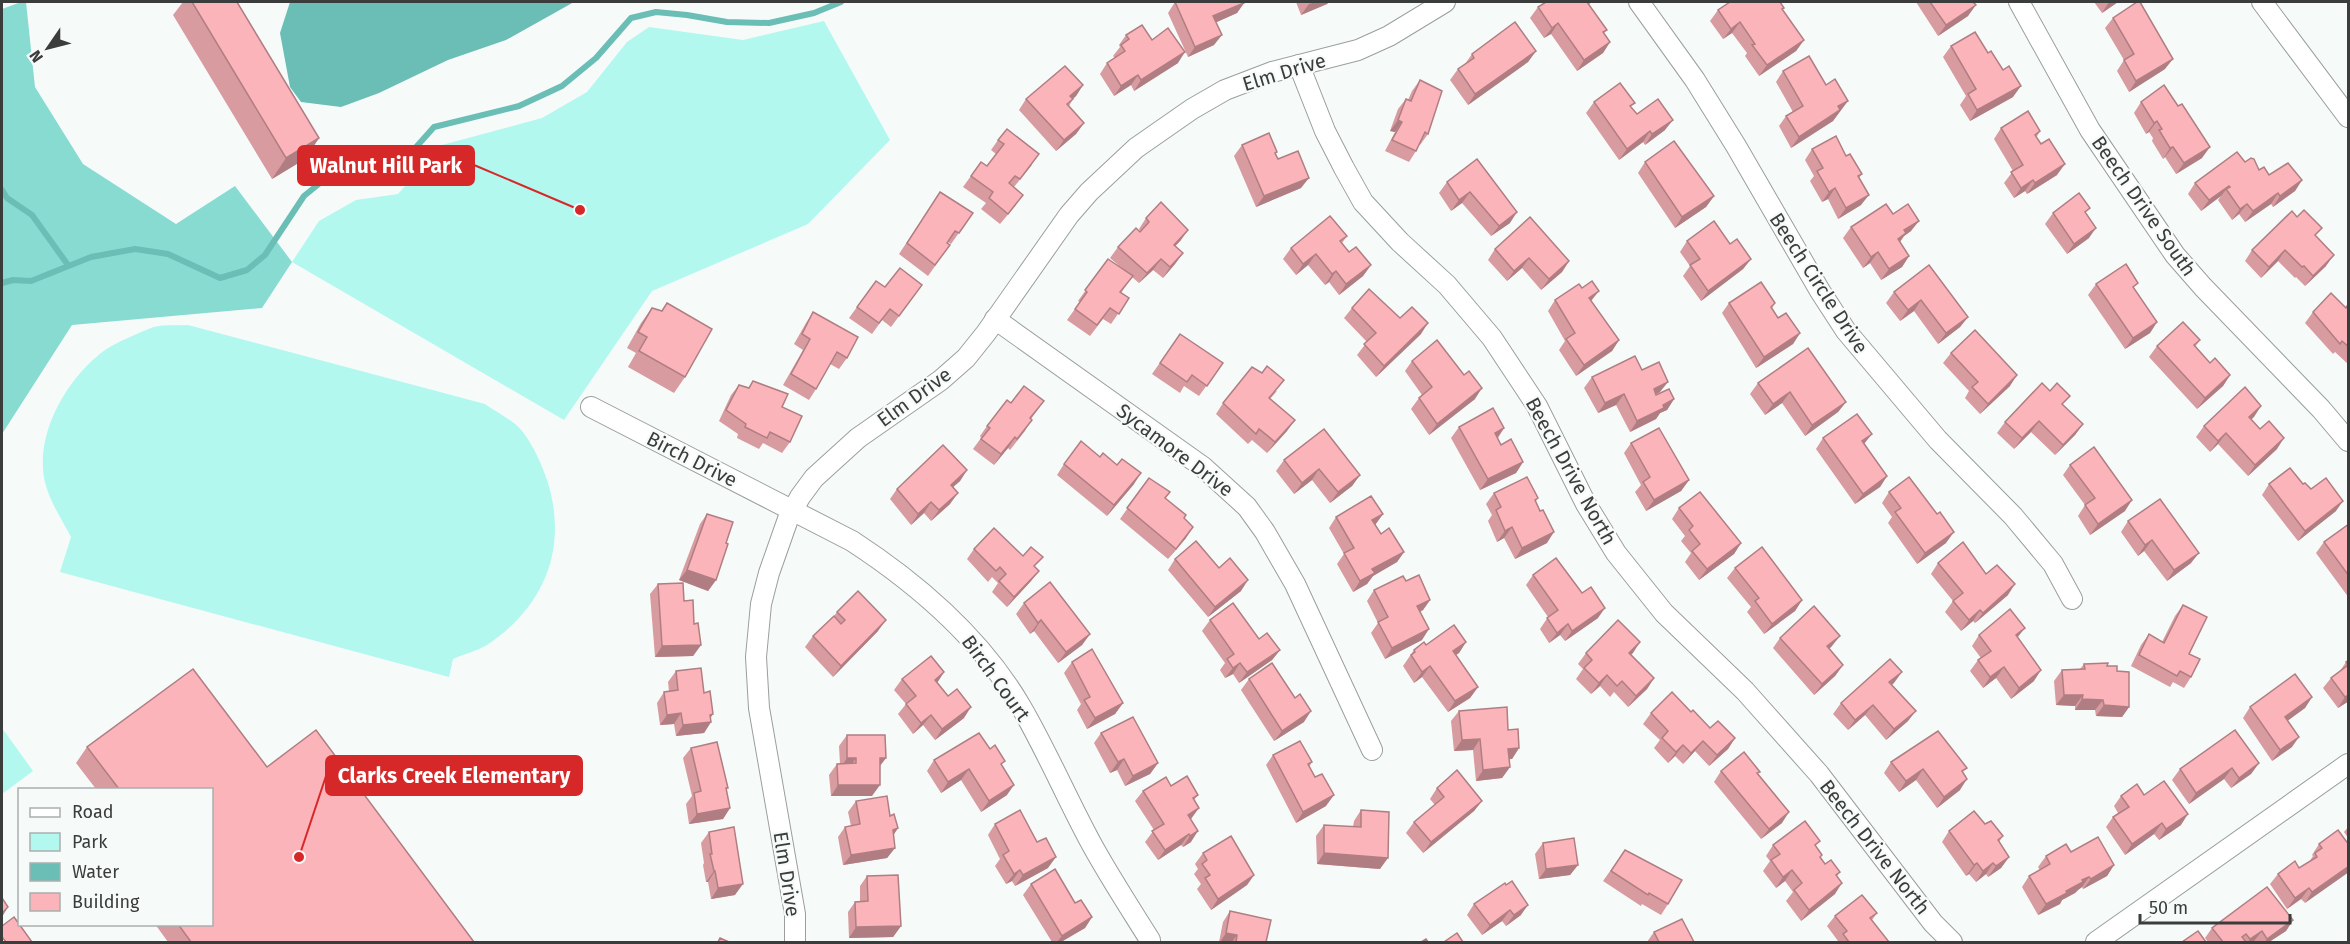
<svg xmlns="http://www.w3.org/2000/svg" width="2350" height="944" font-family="'Fira Sans',sans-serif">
  <rect width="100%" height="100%" fill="#f6fbfa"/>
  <g fill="#b2f8ef">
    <path d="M824 21 890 140 808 224 652 291 564 420 292 262 319 221 356 200 398 194 442 145 542 118 587 92 627 42 649 27 743 40Z"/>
    <path d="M188 325 485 404C496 412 513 420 522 431 534 446 542 465 548 483 568 549 544 607 487 645 477 651 464 654 453 659L449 677 60 572 71 537C61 518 48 499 44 478 36 431 68 377 105 350 117 342 137 334 151 328 161 324 176 326 188 325Z"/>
    <path d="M2 728 33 771 2 794Z"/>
  </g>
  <path fill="#88dbd1" d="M21 2H26L35 87 83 164 176 224 235 186 292 262 262 308 72 325 2 434V9Z"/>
  <path fill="#6bbeb5" d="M290 2H574L506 40 448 60 379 93 341 107 301 102 290 87 280 33Z"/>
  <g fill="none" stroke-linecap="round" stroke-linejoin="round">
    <g stroke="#6bbeb5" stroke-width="6">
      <path d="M2 190 7 198 32 215 68 265"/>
      <path d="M2 283 13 280 31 281 91 257 135 249 168 254 220 278 247 270 265 255 304 196 331 174 357 171 388 173 409 155 434 127 519 106 562 86 596 58 631 18 656 12 687 15 727 22 769 23 814 13 841 2"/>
    </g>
    <defs>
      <g id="minor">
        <path d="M1639 2 1695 80 1736 146 1820 291 1846 331 1938 440 2013 516 2053 564 2072 599"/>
        <path d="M2019 2 2090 130 2175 255 2203 287 2321 409 2348 441"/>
        <path d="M2262 2 2348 117"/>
        <path d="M1299 65 1325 131 1344 168 1363 202 1400 242 1447 285 1492 338 1537 406 1586 504 1616 553 1664 613 1745 691 1819 774 1933 923 1952 942"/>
        <path d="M995 319 1203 467 1247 507 1265 532 1295 584 1372 750"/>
        <path d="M591 407 852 541C918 584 979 636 1020 705 1046 749 1066 797 1091 843 1109 876 1130 908 1150 940"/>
        <path d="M795 942V914L759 708 756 657 761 604 769 573 788 519 800 497 814 478 858 438 941 380 966 358 986 333 1069 215 1089 192 1136 148 1192 109 1225 90 1272 72 1358 50 1389 36 1445 2"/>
        <path d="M2096 942 2348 764"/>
      </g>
    </defs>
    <use href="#minor" stroke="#9a9e9e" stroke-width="22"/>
    <use href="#minor" stroke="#fff" stroke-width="20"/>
  </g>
  <g fill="#d89b9f">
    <path d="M183 2H237L319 138 305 159 272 179 173 15Z"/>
    <path d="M1175 2 1244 3 1237 13 1216 22 1214 45 1188 57 1168 13Z"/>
    <path d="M1296 2H1329L1327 4 1301 15Z"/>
    <path d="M1546 2H1591L1589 5 1607 30 1604 33 1610 42 1603 53 1577 71 1551 34 1544 38 1530 18 1538 7Z"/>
    <path d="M1916 2H1973L1968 16 1938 36Z"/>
    <path d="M2094 2H2118L2102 13Z"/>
    <path d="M1784 8 1782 10 1804 40 1796 51 1759 76 1745 56 1747 53 1732 33 1723 39 1710 21 1718 10Z"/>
    <path d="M2113 18 2165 69 2129 92 2117 71 2124 60 2105 28Z"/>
    <path d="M1126 35 1152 40 1178 63 1134 91 1131 85 1114 96 1100 74 1107 63 1115 58 1113 56 1120 47 1119 45Z"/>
    <path d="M1951 46 2013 97 1970 121 1960 105 1966 96 1943 57Z"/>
    <path d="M1536 51 1528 62 1468 105 1450 80 1458 69 1465 64 1472 54Z"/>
    <path d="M1783 71 1826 85 1840 111 1833 121 1791 148 1779 126 1786 116 1793 112 1776 82Z"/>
    <path d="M1420 80 1428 134 1420 145 1419 144 1416 151 1409 162 1385 151 1395 132 1390 131 1398 109 1406 99 1408 100 1412 91Z"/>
    <path d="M1083 85 1076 96 1073 99 1069 106 1084 123 1076 134 1056 151 1019 110 1026 99Z"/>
    <path d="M1594 102 1631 107 1637 114 1665 130 1645 145 1643 142 1619 160 1586 113Z"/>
    <path d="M2141 102 2202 158 2176 174 2165 157 2163 159 2152 141 2153 138 2149 132 2146 134 2134 113Z"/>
    <path d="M2001 128 2040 131 2036 138 2057 175 2027 194 2025 191 2014 198 2004 183 2013 171 1994 139Z"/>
    <path d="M998 140 1032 165 1014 187 1016 205 1000 224 981 209 986 203 963 187 981 162 987 166 996 154 991 150Z"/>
    <path d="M1242 145 1276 154 1278 159 1301 188 1256 207 1234 156Z"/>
    <path d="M1812 149 1846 156 1862 174 1859 178 1861 205 1838 219 1828 199 1822 202 1810 181 1814 176 1805 160Z"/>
    <path d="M1477 159 1510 223 1491 236 1462 203 1451 211 1439 193 1447 182Z"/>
    <path d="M1645 162 1714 196 1706 207 1675 228 1638 173Z"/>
    <path d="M2245 162 2269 175 2302 180 2295 191 2273 207 2271 204 2245 222 2239 214 2232 220 2218 200 2221 196 2201 211 2188 194 2195 183Z"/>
    <path d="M940 192 973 213 951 244 948 242 947 243 950 245 928 276 899 254Z"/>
    <path d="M2053 213H2086L2089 238 2067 254 2045 224Z"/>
    <path d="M1893 214 1911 231 1904 236 1900 242 1909 256 1902 267 1881 280 1870 263 1863 268 1843 238 1851 227Z"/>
    <path d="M1146 218 1181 240 1175 246 1183 253 1175 264 1163 278 1153 270 1139 283 1132 277 1121 293 1129 298 1111 324 1103 319 1090 336 1067 320 1080 302 1078 301 1108 259 1123 269 1110 258 1118 247 1140 231 1139 229Z"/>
    <path d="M1347 236 1342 243 1349 252 1371 265 1363 276 1339 295 1329 282 1325 285 1308 265 1296 275 1283 259 1291 248Z"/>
    <path d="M2316 237 2326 266 2305 286 2296 277 2295 278 2278 261 2261 278 2245 261 2252 250Z"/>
    <path d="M1687 241 1730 244 1751 259 1743 269 1701 301 1683 276 1690 266 1680 252Z"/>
    <path d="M1495 249 1569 261 1562 272 1541 290 1522 268 1507 281 1488 260Z"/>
    <path d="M1929 265 1968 317 1960 327 1938 344 1914 311 1900 321 1886 303 1894 292Z"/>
    <path d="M876 281 885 287 922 285 891 327 882 320 872 334 849 318Z"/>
    <path d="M2096 284 2134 289 2157 322 2150 333 2125 349 2088 295Z"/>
    <path d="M1555 300 1591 302 1619 340 1612 351 1576 376 1559 350 1565 341 1548 311Z"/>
    <path d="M667 303 685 377 674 393 628 367 636 353 627 348 641 323 652 308 662 311Z"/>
    <path d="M1729 303H1775L1772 308 1778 318 1800 333 1793 344 1756 368 1722 313Z"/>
    <path d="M2349 307V365L2335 352 2333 354 2305 323 2313 312Z"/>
    <path d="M1352 308 1400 318 1421 334 1376 377 1357 355 1367 342 1344 318Z"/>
    <path d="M813 312 847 358 839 369 830 364 816 389 809 400 783 385 803 350 794 344 806 323Z"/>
    <path d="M1180 334 1223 363 1199 396 1184 386 1180 393 1152 374Z"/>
    <path d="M2200 340 2195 347 2210 363 2230 375 2223 386 2197 409 2149 357 2157 346Z"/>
    <path d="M1951 353 2010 386 1980 414 1965 398 1969 391 1943 363Z"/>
    <path d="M1412 361 1475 399 1429 435 1411 409 1419 398 1422 395 1405 371Z"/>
    <path d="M1592 377 1660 392 1656 394 1674 399 1667 410 1660 413 1656 419 1630 432 1616 405 1598 413 1584 388Z"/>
    <path d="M753 381 782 407 790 442 782 453 763 443 759 449 737 438 738 434 719 421 731 395 739 385 748 388Z"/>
    <path d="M1758 383 1846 402 1838 412 1805 436 1782 403 1765 415 1750 394Z"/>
    <path d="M1277 391 1270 399 1287 431 1267 453 1252 440 1248 444 1216 414 1223 403Z"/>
    <path d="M1044 401 1031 419 1025 431 1010 450 1008 448 994 465 973 449 981 438 980 436 987 426 1011 403Z"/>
    <path d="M2063 405 2083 424 2075 435 2055 455 2031 432 2014 449 1997 433 2005 422Z"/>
    <path d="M2261 406 2251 419 2277 449 2248 476 2218 444 2210 452 2196 437 2204 426Z"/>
    <path d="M1459 427 1504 428 1498 438 1501 445 1523 462 1516 473 1480 490 1451 438Z"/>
    <path d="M1823 438 1865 444 1887 476 1880 487 1855 504 1816 449Z"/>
    <path d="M1631 443 1689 480 1681 491 1646 511 1635 492 1641 485 1624 453Z"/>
    <path d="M1284 460 1360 475 1352 486 1330 503 1312 480 1294 494 1276 471Z"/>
    <path d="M1064 464 1134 484 1107 516 1057 475Z"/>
    <path d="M2070 465 2125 511 2090 535 2078 516 2085 505 2063 475Z"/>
    <path d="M967 470 960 481 953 487 950 504 931 521 924 513 911 525 890 499 897 489Z"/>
    <path d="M1149 478 1165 498 1184 518 1186 538 1168 559 1120 519Z"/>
    <path d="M2269 484H2303L2311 489 2336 511 2298 541 2262 495Z"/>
    <path d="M1889 492 1946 543 1917 564 1888 523 1892 517 1882 503Z"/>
    <path d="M1494 493 1538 498 1536 501 1547 543 1515 559 1504 538 1497 542 1488 521 1492 515 1486 504Z"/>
    <path d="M1679 508 1741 543 1734 554 1699 580 1685 562 1691 553 1681 541 1685 536 1672 519Z"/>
    <path d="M707 514 726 543 716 580 708 591 679 580 700 524Z"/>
    <path d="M1383 514 1375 525 1381 534 1404 552 1397 562 1373 576 1367 584 1353 592 1337 564 1344 554 1329 528 1336 517Z"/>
    <path d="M2128 521 2191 563 2167 581 2144 551 2138 556 2121 532Z"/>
    <path d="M2349 524V598L2316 553 2324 542Z"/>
    <path d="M974 549 1035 568 1031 581 1007 607 992 592 998 583 992 577 988 582 967 559Z"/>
    <path d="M1175 559 1241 591 1208 617 1168 570Z"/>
    <path d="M1938 563 1986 574 2008 595 1975 623 1973 621 1961 631 1945 612 1953 601 1931 574Z"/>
    <path d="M1735 568 1802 600 1795 611 1764 634 1747 612 1751 607 1727 578Z"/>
    <path d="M1533 575 1598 618 1565 641 1560 635 1549 643 1540 629 1548 617 1526 585Z"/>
    <path d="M1406 581 1430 600 1423 610 1420 612 1422 640 1385 659 1371 633 1378 623 1367 601 1374 590Z"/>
    <path d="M658 584 684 601 694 624 701 645 693 656 655 657 650 594Z"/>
    <path d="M1024 603 1090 634 1082 645 1058 663 1034 631 1030 634 1016 614Z"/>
    <path d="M2183 605 2189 654 2191 677 2184 688 2173 682 2170 687 2131 666 2141 645 2149 634 2162 642 2175 616Z"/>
    <path d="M837 612 878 631 833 677 805 647 813 636 834 616Z"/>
    <path d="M1210 620 1259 639 1280 650 1272 660 1239 683 1233 674 1225 678 1220 670 1225 663 1202 631Z"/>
    <path d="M1979 635 2018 638 2034 681 2011 699 1996 678 1983 688 1970 671 1978 660 1981 658 1972 646Z"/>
    <path d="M1780 638 1832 646 1829 649 1843 665 1835 676 1814 695 1773 648Z"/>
    <path d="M1466 642 1459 653 1456 655 1478 687 1470 698 1448 712 1422 677 1414 683 1403 666 1414 650 1426 645Z"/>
    <path d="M1586 653H1633L1631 654 1654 678 1647 689 1628 707 1614 692 1610 697 1600 686 1591 694 1576 679 1583 669 1578 664Z"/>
    <path d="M2349 660V701L2338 708 2323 688 2331 678 2340 671 2346 662Z"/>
    <path d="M1072 662 1123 703 1115 714 1087 729 1077 710 1081 704 1064 673Z"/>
    <path d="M2084 664 2107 666 2117 671 2129 707 2122 717 2096 716 2095 710H2075V706L2056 705 2054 681 2062 670 2080 669Z"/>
    <path d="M676 671 704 693 713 714 710 718 711 722 704 733 676 736 674 724 660 725 657 703 664 692 669 691 668 682Z"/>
    <path d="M944 672 937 683 964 718 935 740 923 725 913 734 898 714 906 704 894 690 902 679Z"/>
    <path d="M1249 679 1304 722 1274 741 1241 690Z"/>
    <path d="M1894 683 1891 685 1908 721 1886 740 1865 715 1848 730 1833 714 1841 703Z"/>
    <path d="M2312 697 2305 708 2288 720 2292 747 2272 761 2243 718 2250 707Z"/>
    <path d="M1459 711 1508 730 1519 748 1512 759H1509L1510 767 1502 778 1476 781 1473 750 1454 751 1451 721Z"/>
    <path d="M1691 712 1710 728 1735 738 1728 749 1709 766 1695 751 1683 764 1675 756 1668 763 1654 748 1660 740 1643 724 1651 713Z"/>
    <path d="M1101 733 1158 763 1150 774 1125 786 1117 770 1110 773 1094 743Z"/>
    <path d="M847 735 886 758 880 766 872 796H831L829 775 837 764H840L839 746Z"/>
    <path d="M87 747 267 767 474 942H168L155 924H212V789H96L76 763Z"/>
    <path d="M691 748 728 788 726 790 730 808 723 819 689 824 686 804 692 796 683 758Z"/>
    <path d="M1273 755 1312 762 1309 767 1315 777 1326 806 1296 823 1266 765Z"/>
    <path d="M934 760 1002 766 1007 795 981 812 961 780 941 793 927 771Z"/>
    <path d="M1891 762 1963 773 1960 790 1937 808 1916 780 1899 792 1884 773Z"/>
    <path d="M2259 763 2251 774 2231 788 2224 779 2189 804 2172 780 2180 769Z"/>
    <path d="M1721 771 1782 823 1761 839 1714 782Z"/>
    <path d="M1171 786 1198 795 1194 800 1191 819V842L1183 847 1181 845 1158 860 1145 842 1154 830 1135 801 1143 791Z"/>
    <path d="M1437 788 1482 801 1474 811 1423 853 1406 833 1414 822 1435 805 1430 799Z"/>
    <path d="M2144 795 2181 825 2159 840 2154 834 2125 855 2106 827 2113 817 2118 813 2114 806 2121 796Z"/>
    <path d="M856 801 890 816 898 828 893 835 895 848 887 858 843 865 838 837 845 827 851 826 848 812Z"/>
    <path d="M1361 810 1380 869 1317 864 1316 836 1324 825 1353 827 1354 821Z"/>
    <path d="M995 824 1048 868 1015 886 1012 881 1006 884 995 866 1000 859 988 835Z"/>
    <path d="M1985 824 2003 836 1999 842 2009 857 2001 868 1988 877 1986 874 1976 882 1969 874 1966 876 1942 842 1949 831Z"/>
    <path d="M2349 826V839L2344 832Z"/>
    <path d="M709 832 735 895 711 899 708 882H706L703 865 704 863 701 843Z"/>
    <path d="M1543 843 1578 865 1570 875 1539 879 1535 854Z"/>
    <path d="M2319 844 2349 845 2305 903 2301 899 2287 909 2270 884 2278 874 2299 868 2309 862 2313 856 2312 855Z"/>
    <path d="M1773 845 1816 847 1820 858 1825 864 1840 872 1837 876 1835 894 1801 921 1786 901 1793 892 1785 881 1776 888 1763 871 1770 861 1766 856Z"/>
    <path d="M1625 850 1668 904 1661 915 1642 904 1641 906 1603 881Z"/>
    <path d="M2071 852 2114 865 2107 876 2083 889 2082 887 2078 890 2075 893 2062 900 2060 904 2038 915 2022 887 2029 876 2040 870 2038 867 2046 856Z"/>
    <path d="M1203 853 1254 875 1247 885 1211 910 1197 889 1201 884 1194 874 1198 869 1195 864Z"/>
    <path d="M867 876 901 926 893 937 849 938 848 912 855 902H860V886Z"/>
    <path d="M1505 883 1521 915 1506 926 1502 921 1482 935 1467 915 1474 904Z"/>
    <path d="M1031 884 1092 917 1085 928 1061 942H1052L1023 895Z"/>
    <path d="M1230 911 1266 942H1219L1223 922Z"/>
    <path d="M1877 913 1872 920 1889 942H1837L1838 941 1827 926 1835 916Z"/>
    <path d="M2293 920 2286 931 2269 942H2255L2254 941 2253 942H2208L2205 938 2212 928Z"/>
    <path d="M1654 932 1694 942H1647Z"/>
  </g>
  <g fill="#b07e82">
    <path d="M1315 2H1329L1327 4 1301 15 1309 4Z"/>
    <path d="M2109 2H2118L2102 13Z"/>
    <path d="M1244 3 1237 13 1206 27 1213 16Z"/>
    <path d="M1976 5 1968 16 1938 36 1946 25Z"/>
    <path d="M1740 22 1732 33 1723 39 1731 29Z"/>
    <path d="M1558 23 1551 34 1544 38 1552 28Z"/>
    <path d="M1222 35 1214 45 1188 57 1195 47Z"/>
    <path d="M1804 40 1796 51 1759 76 1767 65Z"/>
    <path d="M1610 42 1603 53 1577 71 1584 60Z"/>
    <path d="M1536 51 1528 62 1468 105 1475 94Z"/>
    <path d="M1185 52 1178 63 1134 91 1141 80Z"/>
    <path d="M2173 59 2165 69 2129 92 2136 81Z"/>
    <path d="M1138 75 1131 85 1114 96 1121 86Z"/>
    <path d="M1083 85 1076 96 1063 107 1070 96Z"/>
    <path d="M2021 86 2013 97 1970 121 1977 110Z"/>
    <path d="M1848 101 1833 121 1791 148 1799 137 1838 106Z"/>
    <path d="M1398 120 1402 122 1395 132 1390 131Z"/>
    <path d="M1673 120 1665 130 1645 145 1652 134Z"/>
    <path d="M2157 121 2149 132 2146 134 2154 123Z"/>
    <path d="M1084 123 1076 134 1056 151 1064 140Z"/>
    <path d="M1650 131 1643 142 1619 160 1627 149Z"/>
    <path d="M319 138 305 159 272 179 286 158Z"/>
    <path d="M2173 147 2165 157 2163 159 2170 148Z"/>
    <path d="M2210 147 2202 158 2176 174 2184 163Z"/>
    <path d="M2065 164 2057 175 2027 194 2035 183Z"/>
    <path d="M1309 178 1301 188 1256 207 1264 196Z"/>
    <path d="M2033 180 2025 191 2014 198 2021 188Z"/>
    <path d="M2302 180 2295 191 2273 207 2280 196Z"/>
    <path d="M2229 186 2221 196 2201 211 2209 200Z"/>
    <path d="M1835 188 1828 199 1822 202 1829 192Z"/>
    <path d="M1470 192 1462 203 1451 211 1459 200Z"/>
    <path d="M2278 193 2271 204 2245 222 2253 211Z"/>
    <path d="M1869 195 1861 205 1838 219 1846 208Z"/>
    <path d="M1714 196 1706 207 1675 228 1682 217Z"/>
    <path d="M2247 204 2239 214 2232 220 2240 209Z"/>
    <path d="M1517 212 1510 223 1491 236 1499 226Z"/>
    <path d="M1919 221 1911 231 1904 236 1898 244 1891 250 1904 230Z"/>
    <path d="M2096 228 2089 238 2067 254 2074 244Z"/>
    <path d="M1188 230 1181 240 1166 256 1174 245Z"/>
    <path d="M2285 250 2278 261 2261 278 2269 267Z"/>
    <path d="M1878 252 1870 263 1863 268 1871 257Z"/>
    <path d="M1183 253 1175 264 1163 278 1170 267Z"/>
    <path d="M1316 254 1308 265 1296 275 1303 264Z"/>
    <path d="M2334 255 2326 266 2305 286 2313 276Z"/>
    <path d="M1909 256 1902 267 1881 280 1889 269Z"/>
    <path d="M1529 258 1522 268 1507 281 1514 271Z"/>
    <path d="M1161 259 1153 270 1139 283 1147 273Z"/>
    <path d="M1751 259 1743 269 1701 301 1708 291Z"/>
    <path d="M1569 261 1562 272 1541 290 1549 279Z"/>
    <path d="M1371 265 1363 276 1339 295 1346 284Z"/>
    <path d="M1336 271 1329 282 1325 285 1332 274Z"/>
    <path d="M1599 291 1591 301 1589 298Z"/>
    <path d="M1921 300 1914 311 1900 321 1908 310Z"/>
    <path d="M1968 317 1960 327 1938 344 1946 333Z"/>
    <path d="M2157 322 2150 333 2125 349 2133 338Z"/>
    <path d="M1428 323 1421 334 1376 377 1384 366Z"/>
    <path d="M1800 333 1793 344 1756 368 1764 357Z"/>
    <path d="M1619 340 1612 351 1576 376 1584 365Z"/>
    <path d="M2017 375 2010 386 1980 414 1988 404Z"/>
    <path d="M2230 375 2223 386 2197 409 2205 398Z"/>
    <path d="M1668 382 1660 392 1646 399 1654 389Z"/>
    <path d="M1482 388 1475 399 1429 435 1437 424Z"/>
    <path d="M1790 392 1782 403 1765 415 1773 404Z"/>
    <path d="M1624 394 1616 405 1598 413 1605 403Z"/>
    <path d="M1674 399 1667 410 1660 413 1656 419 1630 432 1637 421Z"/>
    <path d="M1846 402 1838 412 1805 436 1812 425Z"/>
    <path d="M2261 406 2254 417 2242 428 2249 417Z"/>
    <path d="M1295 420 1287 431 1267 453 1275 442Z"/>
    <path d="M2039 421 2031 432 2014 449 2022 438Z"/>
    <path d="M2083 424 2075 435 2055 455 2063 445Z"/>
    <path d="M1504 428 1497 438 1495 433Z"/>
    <path d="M2226 433 2218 444 2210 452 2218 441Z"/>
    <path d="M1872 434 1864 444 1862 441Z"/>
    <path d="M1015 437 1008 448 994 465 1001 454Z"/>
    <path d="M2284 438 2277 449 2248 476 2255 465Z"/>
    <path d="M1523 462 1516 473 1480 490 1488 479Z"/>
    <path d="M1319 469 1312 480 1294 494 1302 483Z"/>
    <path d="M967 470 960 481 943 496 951 485Z"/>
    <path d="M1141 473 1134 484 1107 516 1114 505Z"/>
    <path d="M1360 475 1352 486 1330 503 1338 492Z"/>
    <path d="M1887 476 1880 487 1855 504 1863 494Z"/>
    <path d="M1689 480 1681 491 1646 511 1654 500Z"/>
    <path d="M958 493 950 504 931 521 939 510Z"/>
    <path d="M2132 500 2125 511 2090 535 2098 524Z"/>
    <path d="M2343 501 2336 511 2298 541 2305 531Z"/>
    <path d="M931 502 924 513 911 525 918 514Z"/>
    <path d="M1383 514 1375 525 1372 520Z"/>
    <path d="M1193 527 1186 538 1168 559 1176 549Z"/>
    <path d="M1512 527 1504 538 1497 542 1505 531Z"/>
    <path d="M1554 532 1547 543 1515 559 1522 548Z"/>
    <path d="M1954 532 1946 543 1917 564 1925 553Z"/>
    <path d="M2152 540 2144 551 2138 556 2145 545Z"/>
    <path d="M1741 543 1734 554 1699 580 1707 569Z"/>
    <path d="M1404 552 1397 562 1373 576 1367 584 1353 592 1360 581 1372 569Z"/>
    <path d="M2199 553 2191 563 2167 581 2174 570Z"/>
    <path d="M687 570 716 580 708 591 679 580Z"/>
    <path d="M1039 571 1031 581 1007 607 1014 597Z"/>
    <path d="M1248 580 1241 591 1208 617 1215 607Z"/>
    <path d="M2015 584 2008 595 1975 623 1983 613Z"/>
    <path d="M1430 600 1423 610 1410 617 1417 606Z"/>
    <path d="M1802 600 1795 611 1764 634 1772 624Z"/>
    <path d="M1605 608 1598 618 1565 641 1572 631Z"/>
    <path d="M1980 610 1973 621 1961 631 1969 620Z"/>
    <path d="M886 620 878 631 833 677 841 666Z"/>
    <path d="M1041 620 1034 631 1030 634 1038 623Z"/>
    <path d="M1568 624 1560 635 1549 643 1557 633Z"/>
    <path d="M2025 628 2017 638 2016 635Z"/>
    <path d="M1429 629 1422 640 1385 659 1392 648Z"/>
    <path d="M1090 634 1082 645 1058 663 1066 652Z"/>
    <path d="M1840 636 1832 646 1820 657 1827 646Z"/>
    <path d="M1466 642 1459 653 1445 662 1453 651Z"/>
    <path d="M1640 642 1633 653 1622 663 1629 653Z"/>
    <path d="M701 645 693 656 655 657 662 646Z"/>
    <path d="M1280 650 1272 660 1239 683 1247 672Z"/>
    <path d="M1240 663 1233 674 1225 678 1233 668Z"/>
    <path d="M1843 665 1835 676 1814 695 1822 684Z"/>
    <path d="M1430 666 1422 677 1414 683 1422 672Z"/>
    <path d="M2004 667 1996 678 1983 688 1990 677Z"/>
    <path d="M2041 670 2034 681 2011 699 2019 688Z"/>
    <path d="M944 672 937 683 935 680Z"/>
    <path d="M1902 672 1894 683 1882 693 1889 682Z"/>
    <path d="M1607 675 1600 686 1591 694 1599 683Z"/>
    <path d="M1654 678 1647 689 1628 707 1636 696Z"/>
    <path d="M1478 687 1470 698 1448 712 1455 701Z"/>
    <path d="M2064 695H2083L2075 706 2056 705Z"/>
    <path d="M2349 695V701L2338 708 2345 697Z"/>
    <path d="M2312 697 2305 708 2278 728 2285 717Z"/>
    <path d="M2082 699 2103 700 2095 710H2075Z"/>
    <path d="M1123 703 1115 714 1087 729 1095 718Z"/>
    <path d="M1873 705 1865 715 1848 730 1855 720Z"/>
    <path d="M2104 705 2129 707 2122 717 2096 716Z"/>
    <path d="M971 707 964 718 935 740 942 729Z"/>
    <path d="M1311 711 1304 722 1274 741 1282 731Z"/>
    <path d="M1916 711 1908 721 1886 740 1894 729Z"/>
    <path d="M681 713 674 724 660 725 667 715Z"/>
    <path d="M713 714 707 723 711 722 704 733 676 736 683 725Z"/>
    <path d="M931 715 923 725 913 734 921 723Z"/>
    <path d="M2299 737 2292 747 2272 761 2280 750Z"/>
    <path d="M1735 738 1728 749 1709 766 1717 755Z"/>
    <path d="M1480 739 1473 750 1454 751 1462 740Z"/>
    <path d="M1703 741 1695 751 1683 764 1691 753Z"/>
    <path d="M1683 745 1675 756 1668 763 1676 752Z"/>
    <path d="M1519 748 1512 759 1501 760 1508 749Z"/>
    <path d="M847 758H856L849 768 840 769Z"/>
    <path d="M880 758H886L878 768Z"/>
    <path d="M1124 759 1117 770 1110 773 1118 762Z"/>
    <path d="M1158 763 1150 774 1125 786 1133 776Z"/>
    <path d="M2259 763 2251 774 2231 788 2239 778Z"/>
    <path d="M1510 767 1502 778 1476 781 1483 770Z"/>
    <path d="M2232 768 2224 779 2189 804 2196 793Z"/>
    <path d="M969 769 961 780 941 793 948 782Z"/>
    <path d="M1923 769 1916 780 1899 792 1906 781Z"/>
    <path d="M1967 779 1960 790 1937 808 1944 797Z"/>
    <path d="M838 785H880L872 796H831Z"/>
    <path d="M1014 785 1007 795 981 812 989 801Z"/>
    <path d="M1334 795 1326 806 1296 823 1303 812Z"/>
    <path d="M1482 801 1474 811 1423 853 1431 842Z"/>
    <path d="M730 808 723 819 689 824 697 814Z"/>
    <path d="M1199 808 1191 819 1181 826 1188 815Z"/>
    <path d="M1789 812 1782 823 1761 839 1769 829Z"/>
    <path d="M2188 814 2181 825 2159 840 2166 829Z"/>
    <path d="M2162 823 2154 834 2125 855 2132 844Z"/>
    <path d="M898 828 891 839 893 830Z"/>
    <path d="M1198 831 1191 842 1183 847 1190 836Z"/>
    <path d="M1189 834 1181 845 1158 860 1165 850Z"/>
    <path d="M895 848 887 858 843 865 851 855Z"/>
    <path d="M1324 853 1388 858 1380 869 1317 864Z"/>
    <path d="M1056 857 1048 868 1015 886 1023 875Z"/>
    <path d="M2009 857 2001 868 1988 877 1996 866Z"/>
    <path d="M1977 863 1969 874 1966 876 1974 865Z"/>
    <path d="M1993 863 1986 874 1976 882 1983 871Z"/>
    <path d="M1578 865 1570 875 1539 879 1546 869Z"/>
    <path d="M2114 865 2107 876 2083 889 2091 879Z"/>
    <path d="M2349 866V872L2305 903 2312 892Z"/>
    <path d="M1020 870 1012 881 1006 884 1014 874Z"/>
    <path d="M1792 870 1785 881 1776 888 1783 877Z"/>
    <path d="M714 871H715L708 882H706Z"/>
    <path d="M1254 875 1247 885 1211 910 1218 899Z"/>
    <path d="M2089 877 2082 887 2078 890 2075 893 2062 900 2060 904 2038 915 2046 904 2082 880Z"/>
    <path d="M1842 883 1835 894 1801 921 1809 910Z"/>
    <path d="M743 884 735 895 711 899 718 888Z"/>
    <path d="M2309 888 2301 899 2287 909 2295 898Z"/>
    <path d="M1528 905 1521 915 1506 926 1514 915Z"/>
    <path d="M8 907 2 917V913Z"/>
    <path d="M1510 910 1502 921 1482 935 1490 925Z"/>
    <path d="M1092 917 1085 928 1061 942H1057L1062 936Z"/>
    <path d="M2293 920 2286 931 2269 942H2265L2267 939Z"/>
    <path d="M901 926 893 937 849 938 856 927Z"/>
    <path d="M2262 931 2254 941 2253 942H2248L2250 939Z"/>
    <path d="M1226 933 1237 935 1232 942H1220Z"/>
  </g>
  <g fill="#fbb4b9" stroke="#b07e82" stroke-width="1.5">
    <path d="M192 2H237L319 138 286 158Z"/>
    <path d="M1175 2H1244V3L1213 16 1222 35 1195 47Z"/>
    <path d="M1546 2H1587L1607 30 1603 32 1610 42 1584 60 1558 23 1552 28 1538 7Z"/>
    <path d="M1730 2H1780L1784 8 1782 9 1804 40 1767 65 1752 45 1755 44 1740 22 1731 29 1718 10Z"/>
    <path d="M1930 2H1973L1976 5 1946 25Z"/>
    <path d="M2137 2H2140L2173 59 2136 81 2124 60 2134 54 2113 18Z"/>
    <path d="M1515 22 1536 51 1475 94 1458 69 1474 58 1472 54Z"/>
    <path d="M1142 25 1152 40 1168 28 1185 52 1141 80 1138 75 1121 86 1107 63 1125 51 1121 45 1129 39 1126 35Z"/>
    <path d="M1975 32 1988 53 1991 51 2003 70 2009 66 2021 86 1977 110 1968 94 1976 89 1951 46Z"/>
    <path d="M1809 56 1826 85 1835 79 1848 101 1838 106 1840 110 1799 137 1786 116 1803 106 1783 71Z"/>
    <path d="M1065 66 1083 85 1070 96 1073 99 1067 104 1084 123 1064 140 1026 99Z"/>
    <path d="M1420 80 1442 91 1428 134 1425 132 1416 151 1392 140 1402 122 1398 120 1406 99 1411 101Z"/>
    <path d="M1620 83 1635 103 1630 106 1637 114 1658 99 1673 120 1652 134 1650 131 1627 149 1594 102Z"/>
    <path d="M2164 85 2178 106 2182 104 2210 147 2184 163 2173 147 2170 148 2159 130 2162 129 2157 121 2154 123 2141 102Z"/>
    <path d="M2028 111 2040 131 2035 135 2041 144 2049 139 2065 164 2035 183 2033 180 2021 188 2011 172 2023 165 2001 128Z"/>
    <path d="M1007 129 1039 154 1020 179 1015 176 1009 183 1023 195 1008 214 989 198 993 192 971 176 981 162 987 166 1004 144 998 140Z"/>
    <path d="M1269 133 1277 152 1275 153 1278 159 1298 151 1309 178 1264 196 1242 145Z"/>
    <path d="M1836 136 1846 156 1850 154 1862 174 1858 176 1869 195 1846 208 1835 188 1829 192 1817 171 1823 168 1812 149Z"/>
    <path d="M1674 141 1714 196 1682 217 1645 162Z"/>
    <path d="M2237 152 2245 162 2251 158 2254 159 2259 170 2264 167 2269 175 2288 163 2302 180 2280 196 2278 193 2253 211 2247 204 2240 209 2226 189 2230 187 2229 186 2209 200 2195 183Z"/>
    <path d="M1477 159 1517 212 1499 226 1470 192 1459 200 1447 182Z"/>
    <path d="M940 192 973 213 959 233 955 231 947 243 950 245 935 265 907 243Z"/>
    <path d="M2079 193 2090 208 2085 212 2096 228 2074 244 2053 213Z"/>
    <path d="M1161 202 1188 230 1174 245 1183 253 1170 267 1161 259 1147 273 1118 247 1136 228 1140 232 1149 222 1146 218Z"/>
    <path d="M1886 204 1893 214 1908 204 1919 221 1904 230 1906 233 1898 239 1909 256 1889 269 1878 252 1871 257 1851 227Z"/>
    <path d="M2304 210 2322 228 2315 235 2334 255 2313 276 2304 266 2302 267 2285 250 2269 267 2252 250 2292 211 2297 217Z"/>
    <path d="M1330 216 1347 236 1340 241 1349 252 1356 247 1371 265 1346 284 1336 271 1332 274 1316 254 1303 264 1291 248Z"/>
    <path d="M1530 217 1569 261 1549 279 1529 258 1514 271 1495 249Z"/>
    <path d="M1714 221 1730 244 1737 239 1751 259 1708 291 1690 265 1700 259 1687 241Z"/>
    <path d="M1108 259 1133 276 1120 292 1129 298 1119 314 1110 308 1097 325 1075 309 1087 292 1085 290Z"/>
    <path d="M2126 264 2138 283 2133 287 2157 322 2133 338 2096 284Z"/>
    <path d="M1929 265 1968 317 1946 333 1921 300 1908 310 1894 292Z"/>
    <path d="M900 268 922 285 899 316 890 309 879 323 857 307 876 281 885 287Z"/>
    <path d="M1592 281 1599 291 1589 298 1619 340 1584 365 1566 339 1575 333 1555 300 1579 284 1582 288Z"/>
    <path d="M1761 282 1775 303 1771 307 1778 318 1786 313 1800 333 1764 357 1729 303Z"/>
    <path d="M1369 289 1400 318 1412 307 1428 323 1384 366 1364 344 1376 333 1352 308Z"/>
    <path d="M2331 293 2346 308 2347 306 2349 307V347L2342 341 2340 344 2313 312Z"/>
    <path d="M667 303 712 329 685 377 639 351 647 337 638 332 652 308 662 311Z"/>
    <path d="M813 312 858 337 847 358 837 352 816 389 791 374 810 339 802 334Z"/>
    <path d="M2183 322 2200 340 2194 345 2210 363 2215 358 2230 375 2205 398 2157 346Z"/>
    <path d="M1975 330 2017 375 1988 404 1972 387 1978 382 1951 353Z"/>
    <path d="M1180 334 1223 363 1207 386 1192 375 1187 382 1160 363Z"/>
    <path d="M1437 340 1464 375 1469 371 1482 388 1437 424 1419 398 1432 387 1412 361Z"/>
    <path d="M1808 348 1846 402 1812 425 1790 392 1773 404 1758 383Z"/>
    <path d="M1635 356 1642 370 1659 362 1668 382 1654 389 1656 395 1669 389 1674 399 1663 405 1664 408 1637 421 1624 394 1605 403 1592 377Z"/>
    <path d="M1267 366 1284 380 1269 398 1295 420 1275 442 1259 429 1256 434 1223 403 1252 367 1262 373Z"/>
    <path d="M753 381 788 394 782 407 802 416 790 442 770 432 767 438 745 427 746 424 726 410 739 385 749 388Z"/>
    <path d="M2042 383 2050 391 2057 383 2070 396 2062 404 2083 424 2063 445 2039 421 2022 438 2005 422Z"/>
    <path d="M1024 386 1044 401 1030 418 1032 420 1017 439 1015 437 1001 454 981 439 990 428 987 426 1007 400 1011 403Z"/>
    <path d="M2245 387 2261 406 2249 417 2260 429 2269 421 2284 438 2255 465 2226 433 2218 441 2204 426Z"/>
    <path d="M1493 408 1504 428 1495 433 1501 445 1511 439 1523 462 1488 479 1459 427Z"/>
    <path d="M1857 414 1872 434 1862 441 1887 476 1863 494 1823 438Z"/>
    <path d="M1659 428 1689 480 1654 500 1643 482 1650 477 1631 443Z"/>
    <path d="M1324 429 1360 475 1338 492 1319 469 1302 483 1284 460Z"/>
    <path d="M1081 441 1100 457 1103 453 1117 465 1122 459 1141 473 1114 505 1064 464Z"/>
    <path d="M943 445 967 470 951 485 958 493 939 510 931 502 918 514 897 489Z"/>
    <path d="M2094 447 2132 500 2098 524 2085 505 2095 498 2070 465Z"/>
    <path d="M2290 468 2303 484 2305 483 2311 489 2326 478 2343 501 2305 531 2269 484Z"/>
    <path d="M1527 477 1538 498 1535 500 1540 511 1543 510 1554 532 1522 548 1512 527 1505 531 1496 510 1501 507 1494 493Z"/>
    <path d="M1909 477 1937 514 1940 512 1954 532 1925 553 1895 512 1901 508 1889 492Z"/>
    <path d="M1149 478 1170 492 1165 498 1186 515 1184 518 1193 527 1176 549 1127 508Z"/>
    <path d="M1700 492 1741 543 1707 569 1692 551 1700 544 1689 530 1693 526 1679 508Z"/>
    <path d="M1371 496 1383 514 1372 520 1381 534 1389 528 1404 552 1372 569 1375 573 1360 581 1344 553 1354 548 1336 517Z"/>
    <path d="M2160 499 2199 553 2174 570 2152 540 2145 545 2128 521Z"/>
    <path d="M707 514 733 522 726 543 728 544 716 580 687 570Z"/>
    <path d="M2349 524V576L2324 542Z"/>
    <path d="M994 528 1023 556 1031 547 1043 557 1034 566 1039 571 1014 597 999 581 1006 574 1000 567 996 571 974 549Z"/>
    <path d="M1196 541 1219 568 1230 558 1248 580 1215 607 1175 559Z"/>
    <path d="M1963 542 1986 574 1997 565 2015 584 1983 613 1980 610 1969 620 1953 601 1963 593 1938 563Z"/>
    <path d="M1762 547 1802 600 1772 624 1755 601 1759 598 1735 568Z"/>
    <path d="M1556 558 1582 593 1591 587 1605 608 1572 631 1568 624 1557 633 1547 618 1558 610 1533 575Z"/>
    <path d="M1419 575 1430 600 1417 606 1429 629 1392 648 1378 622 1388 617 1374 590 1403 576 1406 581Z"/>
    <path d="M1050 582 1090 634 1066 652 1041 620 1038 623 1024 603Z"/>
    <path d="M683 583 684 601 693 600 694 624 698 623 701 645 662 646 658 584Z"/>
    <path d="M858 591 886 620 841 666 813 636 834 616 841 624 845 620 837 612Z"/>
    <path d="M1233 603 1259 639 1267 633 1280 650 1247 672 1240 663 1233 668 1227 659 1234 654 1210 620Z"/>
    <path d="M2183 605 2207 617 2189 654 2200 659 2191 677 2180 671 2177 676 2139 655 2149 634 2164 643Z"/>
    <path d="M1814 606 1840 636 1827 646 1843 665 1822 684 1780 638Z"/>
    <path d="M2010 609 2025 628 2016 635 2041 670 2019 688 2004 667 1990 677 1978 660 1991 651 1979 635Z"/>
    <path d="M1618 620 1640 642 1629 653 1654 678 1636 696 1622 681 1617 686 1607 675 1599 683 1584 668 1592 660 1586 653Z"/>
    <path d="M1454 625 1466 642 1453 651 1478 687 1455 701 1430 666 1422 672 1411 655 1415 652 1414 650 1424 642 1426 645Z"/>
    <path d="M1092 649 1123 703 1095 718 1084 700 1090 697 1072 662Z"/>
    <path d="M931 656 944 672 935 680 948 696 957 689 971 707 942 729 931 715 921 723 906 704 916 696 902 679Z"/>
    <path d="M1890 659 1902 672 1889 682 1916 711 1894 729 1873 705 1855 720 1841 703Z"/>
    <path d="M2349 660V695L2345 697 2331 678 2348 665 2346 662Z"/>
    <path d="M1272 663 1295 698 1300 694 1311 711 1282 731 1249 679Z"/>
    <path d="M2108 663 2107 666H2117V671L2129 672V707L2104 705 2103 700 2082 699 2083 695H2064L2062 670 2085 669 2084 664Z"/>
    <path d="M701 668 704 693 710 691 713 714 710 715 711 722 683 725 681 713 667 715 664 692 678 690 676 671Z"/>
    <path d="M193 669 267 767 316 730 474 942H191L178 924H212V789H119L87 747Z"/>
    <path d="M2295 674 2312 697 2285 717 2299 737 2280 750 2250 707Z"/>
    <path d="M1672 692 1691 712 1693 710 1710 728 1718 721 1735 738 1717 755 1703 741 1691 753 1683 745 1676 752 1662 738 1668 731 1651 713Z"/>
    <path d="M1507 707 1508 730 1518 729 1519 748 1508 749 1510 767 1483 770 1480 739 1462 740 1459 711Z"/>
    <path d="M1133 717 1158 763 1133 776 1124 759 1118 762 1101 733Z"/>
    <path d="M2235 730 2259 763 2239 778 2232 768 2196 793 2180 769Z"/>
    <path d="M1938 731 1967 768 1962 771 1967 779 1944 797 1923 769 1906 781 1891 762Z"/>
    <path d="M979 733 990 749 995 745 1005 761 1001 764 1014 785 989 801 969 769 948 782 934 760Z"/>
    <path d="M847 735H885L886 758H880V785H838L837 764 856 763V758H847Z"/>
    <path d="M1300 741 1312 762 1308 764 1315 777 1322 774 1334 795 1303 812 1273 755Z"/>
    <path d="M717 742 728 788H726L730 808 697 814 694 793 701 791 691 748Z"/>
    <path d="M1744 752 1760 772 1757 773 1789 812 1769 829 1721 771Z"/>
    <path d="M1457 770 1482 801 1431 842 1414 822 1444 797 1437 788Z"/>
    <path d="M1187 776 1198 795 1193 798 1199 808 1188 815 1198 831 1190 836 1189 834 1165 850 1152 831 1164 824 1143 791 1166 777 1171 786Z"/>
    <path d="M2164 781 2188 814 2166 829 2162 823 2132 844 2113 817 2129 807 2121 796 2137 784 2144 795Z"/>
    <path d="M887 796 890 816 894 814 898 828 893 830 895 848 851 855 845 827 860 824 856 801Z"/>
    <path d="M1020 810 1037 842 1046 838 1056 857 1023 875 1020 870 1014 874 1003 855 1009 851 995 824Z"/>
    <path d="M1361 810 1389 812 1388 858 1324 853V825L1361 827Z"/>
    <path d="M1974 811 1985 824 1991 821 2003 836 1998 840 2009 857 1996 866 1993 863 1983 871 1977 863 1974 865 1949 831Z"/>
    <path d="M1805 821 1820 841 1815 845 1822 855 1820 857 1825 864 1831 860 1840 872 1836 875 1842 883 1809 910 1794 890 1802 883 1792 870 1783 877 1771 860 1780 854 1773 845Z"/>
    <path d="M734 827 743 884 718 888 715 871H714L710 854H712L709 832Z"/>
    <path d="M2338 830 2349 845V866L2312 892 2309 888 2295 898 2278 874 2295 861 2299 868 2317 857 2315 853 2322 848 2319 844Z"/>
    <path d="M1231 836 1254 875 1218 899 1205 878 1210 875 1202 864 1207 860 1203 853Z"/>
    <path d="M2098 837 2114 865 2091 879 2089 877 2082 880 2083 882 2066 891 2067 893 2046 904 2029 876 2050 864 2046 856 2066 844 2071 852Z"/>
    <path d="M1574 838 1578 865 1546 869 1543 843Z"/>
    <path d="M1625 850 1682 880 1668 904 1649 893 1648 895 1611 871Z"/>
    <path d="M1055 869 1075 903 1081 900 1092 917 1062 936 1031 884Z"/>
    <path d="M898 875 901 926 856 927 855 902 868 901 867 876Z"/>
    <path d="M1512 881 1528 905 1514 915 1510 910 1490 925 1474 904 1505 883 1506 885Z"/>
    <path d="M2267 887 2293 920 2267 939 2262 931 2250 939 2246 934 2242 937 2246 942H2223L2212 928Z"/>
    <path d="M1862 895 1877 913 1870 918 1889 942H1849L1843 934 1847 931 1835 916Z"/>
    <path d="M2 898 8 907 2 913Z"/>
    <path d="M1230 911 1271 920 1266 942H1236L1237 935 1226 933Z"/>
    <path d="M14 917 32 942H6L2 937V926Z"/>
    <path d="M1682 919 1694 942H1659L1654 932Z"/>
    <path d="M2198 931 2206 942H2182Z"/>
    <path d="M1457 933 1463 942H1444Z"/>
    <path d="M720 938 729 942H718Z"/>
    <path d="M1426 939 1428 942H1421Z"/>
  </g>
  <g text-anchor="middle" stroke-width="4.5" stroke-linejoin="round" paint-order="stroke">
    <g font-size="20" fill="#3b3c3c" stroke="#f6fbfa">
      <text transform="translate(1284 72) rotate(-17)" y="7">Elm Drive</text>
      <text transform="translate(2144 206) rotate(55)" y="7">Beech Drive South</text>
      <text transform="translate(1819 283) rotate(57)" y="7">Beech Circle Drive</text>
      <text transform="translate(914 397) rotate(-36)" y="7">Elm Drive</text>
      <text transform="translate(1175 450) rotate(37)" y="7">Sycamore Drive</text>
      <text transform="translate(692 459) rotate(27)" y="7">Birch Drive</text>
      <text transform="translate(1571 471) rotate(61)" y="7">Beech Drive North</text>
      <text transform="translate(996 678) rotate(54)" y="7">Birch Court</text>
      <text transform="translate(1875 847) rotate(52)" y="7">Beech Drive North</text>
      <text transform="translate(787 874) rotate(81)" y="7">Elm Drive</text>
    </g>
  </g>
  <path fill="none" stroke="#d62828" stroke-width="2" d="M580 210L474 165M299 857L326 776"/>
  <g fill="#d62828" stroke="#f6fbfa" stroke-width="2">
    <circle cx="580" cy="210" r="6"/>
    <circle cx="299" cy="857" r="6"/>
  </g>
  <g fill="#d62828" stroke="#d62828" stroke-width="2">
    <rect x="298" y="146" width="176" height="39" rx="6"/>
    <rect x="326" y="756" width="256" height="39" rx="6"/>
  </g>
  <g font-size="21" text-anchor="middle" font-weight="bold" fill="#fff">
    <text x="386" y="173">Walnut Hill Park</text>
    <text x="454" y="783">Clarks Creek Elementary</text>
  </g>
  <rect width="2350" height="944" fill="none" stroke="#3b3c3c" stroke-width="6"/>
  <rect x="18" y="788" width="195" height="138" fill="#f6fbfa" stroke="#abafae" stroke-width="1.5"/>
  <rect x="30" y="808" width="30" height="9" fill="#ffffff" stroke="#abafae" stroke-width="1.5"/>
  <text x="72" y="818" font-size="18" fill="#3b3c3c">Road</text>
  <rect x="30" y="833" width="30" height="18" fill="#b2f8ef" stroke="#abafae" stroke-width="1.5"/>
  <text x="72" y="848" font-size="18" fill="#3b3c3c">Park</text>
  <rect x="30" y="863" width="30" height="18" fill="#6bbeb5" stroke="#abafae" stroke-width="1.5"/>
  <text x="72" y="878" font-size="18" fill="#3b3c3c">Water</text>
  <rect x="30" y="893" width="30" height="18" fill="#fbb4b9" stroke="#abafae" stroke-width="1.5"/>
  <text x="72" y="908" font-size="18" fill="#3b3c3c">Building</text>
  <g transform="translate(48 48) rotate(235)" stroke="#f6fbfa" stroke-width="4.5" paint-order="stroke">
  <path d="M0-4.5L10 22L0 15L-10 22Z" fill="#3b3c3c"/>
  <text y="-9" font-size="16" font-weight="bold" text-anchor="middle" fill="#3b3c3c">N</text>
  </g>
  <path d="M2140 914v9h150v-9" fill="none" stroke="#3b3c3c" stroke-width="3"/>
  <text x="2149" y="914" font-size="18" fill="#3b3c3c" stroke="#f6fbfa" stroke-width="4.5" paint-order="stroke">50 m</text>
</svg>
